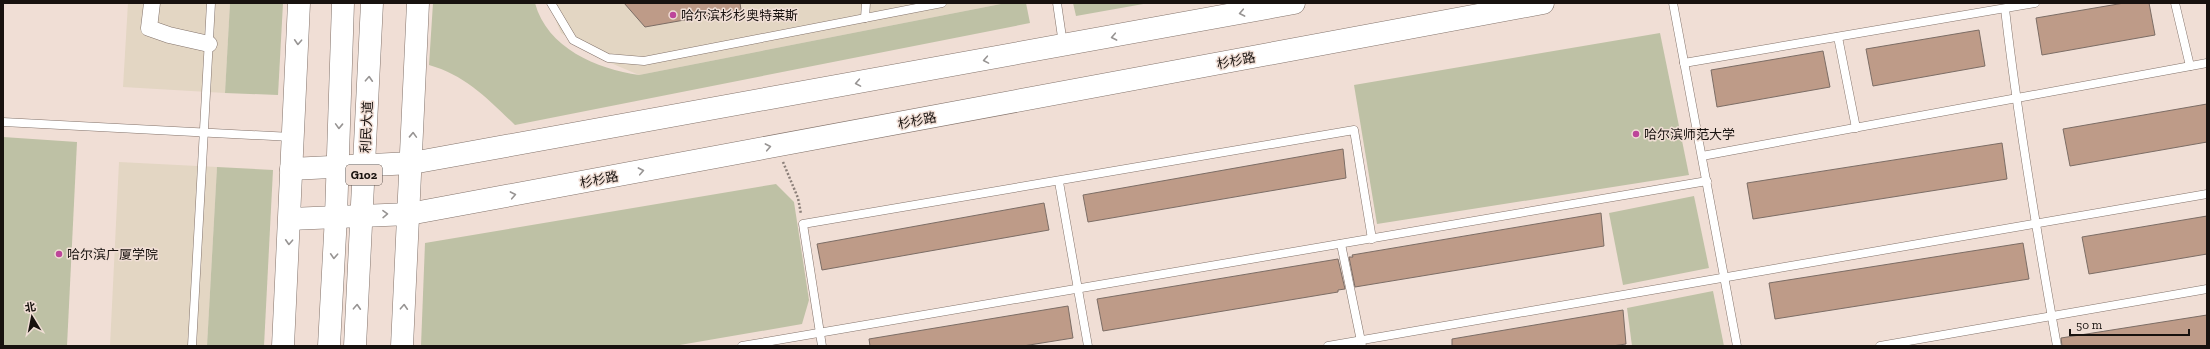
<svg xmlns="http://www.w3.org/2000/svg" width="2210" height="349" font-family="'Zilla Slab','Noto Sans SC',serif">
  <rect width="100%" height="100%" fill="#f0ded5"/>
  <g fill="#e3d6c3">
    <path d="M128 3H230L225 93 123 87Z"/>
    <path d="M549 3H1006L639 75 606 61 561 33Z"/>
    <path d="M119 162 217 167 207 346H110Z"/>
  </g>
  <g fill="#bec1a5">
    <path d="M230 3H283L278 95 225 93Z"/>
    <path d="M433 3H535C547 48 597 69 639 75L1006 3H1026L1030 23 515 125C488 99 465 75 429 65Z"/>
    <path d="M1073 3H1149L1076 16Z"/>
    <path d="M1660 33 1689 175 1377 224 1354 85Z"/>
    <path d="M3 137 77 142 67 346H3Z"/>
    <path d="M217 167 273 170 264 346H207Z"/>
    <path d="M776 184 794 202 809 300 802 324 674 346H421L425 243Z"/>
    <path d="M1694 196 1709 268 1623 285 1609 213Z"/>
    <path d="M1713 291 1724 346H1632L1627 308Z"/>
  </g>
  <g fill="#be9b88" stroke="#7c6d65">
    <path d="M624 3H740L741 10 645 27Z"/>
    <path d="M2124 3H2149L2155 35 2042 55 2036 18Z"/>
    <path d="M1979 30 1985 66 1873 86 1866 49Z"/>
    <path d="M1823 51 1830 87 1717 107 1711 70Z"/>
    <path d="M2207 104V142L2070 166 2063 129Z"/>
    <path d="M2002 143 2007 179 1753 219 1747 183Z"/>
    <path d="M1343 149 1346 178 1088 222 1083 195Z"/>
    <path d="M1044 203 1049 230 822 270 817 244Z"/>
    <path d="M1601 213 1604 246 1355 287 1349 257H1353L1352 255Z"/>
    <path d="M2207 216V254L2089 274 2082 237Z"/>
    <path d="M2023 243 2029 279 1775 319 1769 283Z"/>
    <path d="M1338 259 1345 289 1338 290V292L1103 331 1097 299Z"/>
    <path d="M1068 306 1073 338 1023 346H870L869 339Z"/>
    <path d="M1623 310 1626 344 1612 346H1452V339Z"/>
    <path d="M2207 315V346H2062L2061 338Z"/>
  </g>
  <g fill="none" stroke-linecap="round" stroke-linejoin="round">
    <defs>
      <g id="lane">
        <path d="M551 3 573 40 608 58 644 61 942 3"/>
        <path d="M1057 3 1063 44"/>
        <path d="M1673 3 1737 346"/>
        <path d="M2175 3 2190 66"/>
        <path d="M2005 9C2018 122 2037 234 2057 346"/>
        <path d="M865 18 866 3"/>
        <path d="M1838 37 1856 128"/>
        <path d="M1684 63 2035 3"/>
        <path d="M3 122 292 137"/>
        <path d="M1702 156 2207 63"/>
        <path d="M1059 182 1088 346"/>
        <path d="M1341 244 1362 346"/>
        <path d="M192 346 211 3"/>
        <path d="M742 346 1707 181"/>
        <path d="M822 346 803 224 1354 130 1372 239"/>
        <path d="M1328 346 2207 194"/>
        <path d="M1880 346 2207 289"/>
      </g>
      <path id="street" d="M152 3 149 28 169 35 209 44"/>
      <g id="primary">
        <path d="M291 169 412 163 1294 3"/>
        <path d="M290 219 409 214 1543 3"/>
      </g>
      <g id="highway">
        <path d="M283 346 299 3"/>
        <path d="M329 346 336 216 343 3"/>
        <path d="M355 346 372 3"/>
        <path d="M402 346 418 3"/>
      </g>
    </defs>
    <use href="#lane" stroke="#83736b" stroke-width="9"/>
    <use href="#street" stroke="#83736b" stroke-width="17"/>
    <use href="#primary" stroke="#83736b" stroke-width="23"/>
    <use href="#highway" stroke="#83736b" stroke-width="23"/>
    <path stroke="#8b7f79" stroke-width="2.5" stroke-dasharray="2 2" stroke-linecap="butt" d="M783 162 798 198 801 214"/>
    <use href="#lane" stroke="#fff" stroke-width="8"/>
    <use href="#street" stroke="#fff" stroke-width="16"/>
    <use href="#primary" stroke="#fff" stroke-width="22"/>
    <use href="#highway" stroke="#fff" stroke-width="22"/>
  </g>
  <defs><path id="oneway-chevron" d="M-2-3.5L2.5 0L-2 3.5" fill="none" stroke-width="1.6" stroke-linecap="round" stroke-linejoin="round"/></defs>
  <g stroke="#979493">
    <use href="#oneway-chevron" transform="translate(1242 13) rotate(169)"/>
    <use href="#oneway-chevron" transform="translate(1114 37) rotate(169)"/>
    <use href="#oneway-chevron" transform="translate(298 42) rotate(93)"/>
    <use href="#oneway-chevron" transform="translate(986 60) rotate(170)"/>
    <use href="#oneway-chevron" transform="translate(369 79) rotate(-87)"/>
    <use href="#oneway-chevron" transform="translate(858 83) rotate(170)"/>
    <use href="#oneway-chevron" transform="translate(339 126) rotate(92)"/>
    <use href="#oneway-chevron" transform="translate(413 135) rotate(-88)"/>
    <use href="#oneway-chevron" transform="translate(768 147) rotate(-11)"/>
    <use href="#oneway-chevron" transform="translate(641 171) rotate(-11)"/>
    <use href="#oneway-chevron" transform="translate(513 195) rotate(-11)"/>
    <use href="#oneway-chevron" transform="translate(385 214) rotate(-1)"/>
    <use href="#oneway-chevron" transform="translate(289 242) rotate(93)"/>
    <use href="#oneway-chevron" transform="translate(334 256) rotate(93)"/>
    <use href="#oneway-chevron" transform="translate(357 307) rotate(-87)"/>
    <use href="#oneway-chevron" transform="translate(404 307) rotate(-87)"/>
  </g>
  <g fill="#bd459a" stroke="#f0ded5" stroke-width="1.5">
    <circle cx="673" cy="15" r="4"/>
    <circle cx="1636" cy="134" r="4"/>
    <circle cx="59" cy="254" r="4"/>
  </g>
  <g text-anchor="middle" stroke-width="3" stroke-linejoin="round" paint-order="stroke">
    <rect fill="#f0ded5" stroke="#594f4a" stroke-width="1" x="346" y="165" width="36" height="20" rx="3"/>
    <g font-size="12" font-weight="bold" fill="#18120f">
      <text x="364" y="179">G102</text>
    </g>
    <g font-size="13" fill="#18120f" stroke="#f0ded5" text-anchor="start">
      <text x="681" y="20">哈尔滨杉杉奥特莱斯</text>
      <text x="1644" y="139">哈尔滨师范大学</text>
      <text x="67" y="259">哈尔滨广厦学院</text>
    </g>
    <g font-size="13" fill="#18120f" stroke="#f0ded5">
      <text transform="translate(1236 60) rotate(-11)" y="5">杉杉路</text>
      <text transform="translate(917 120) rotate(-11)" y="5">杉杉路</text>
      <text transform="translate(366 127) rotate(-87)" y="5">利民大道</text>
      <text transform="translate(599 179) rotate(-11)" y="5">杉杉路</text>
    </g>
  </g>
  <rect width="2210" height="349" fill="none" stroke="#18120f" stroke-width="8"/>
  <g transform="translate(32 317) rotate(350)" stroke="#f0ded5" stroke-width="3" paint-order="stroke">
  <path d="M0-3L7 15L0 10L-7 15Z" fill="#18120f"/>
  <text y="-6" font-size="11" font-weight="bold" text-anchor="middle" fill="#18120f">北</text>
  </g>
  <path d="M2070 329v6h119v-6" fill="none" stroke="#18120f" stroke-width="2"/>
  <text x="2076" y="329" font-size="12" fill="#18120f" stroke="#f0ded5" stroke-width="3" paint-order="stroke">50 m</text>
</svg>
